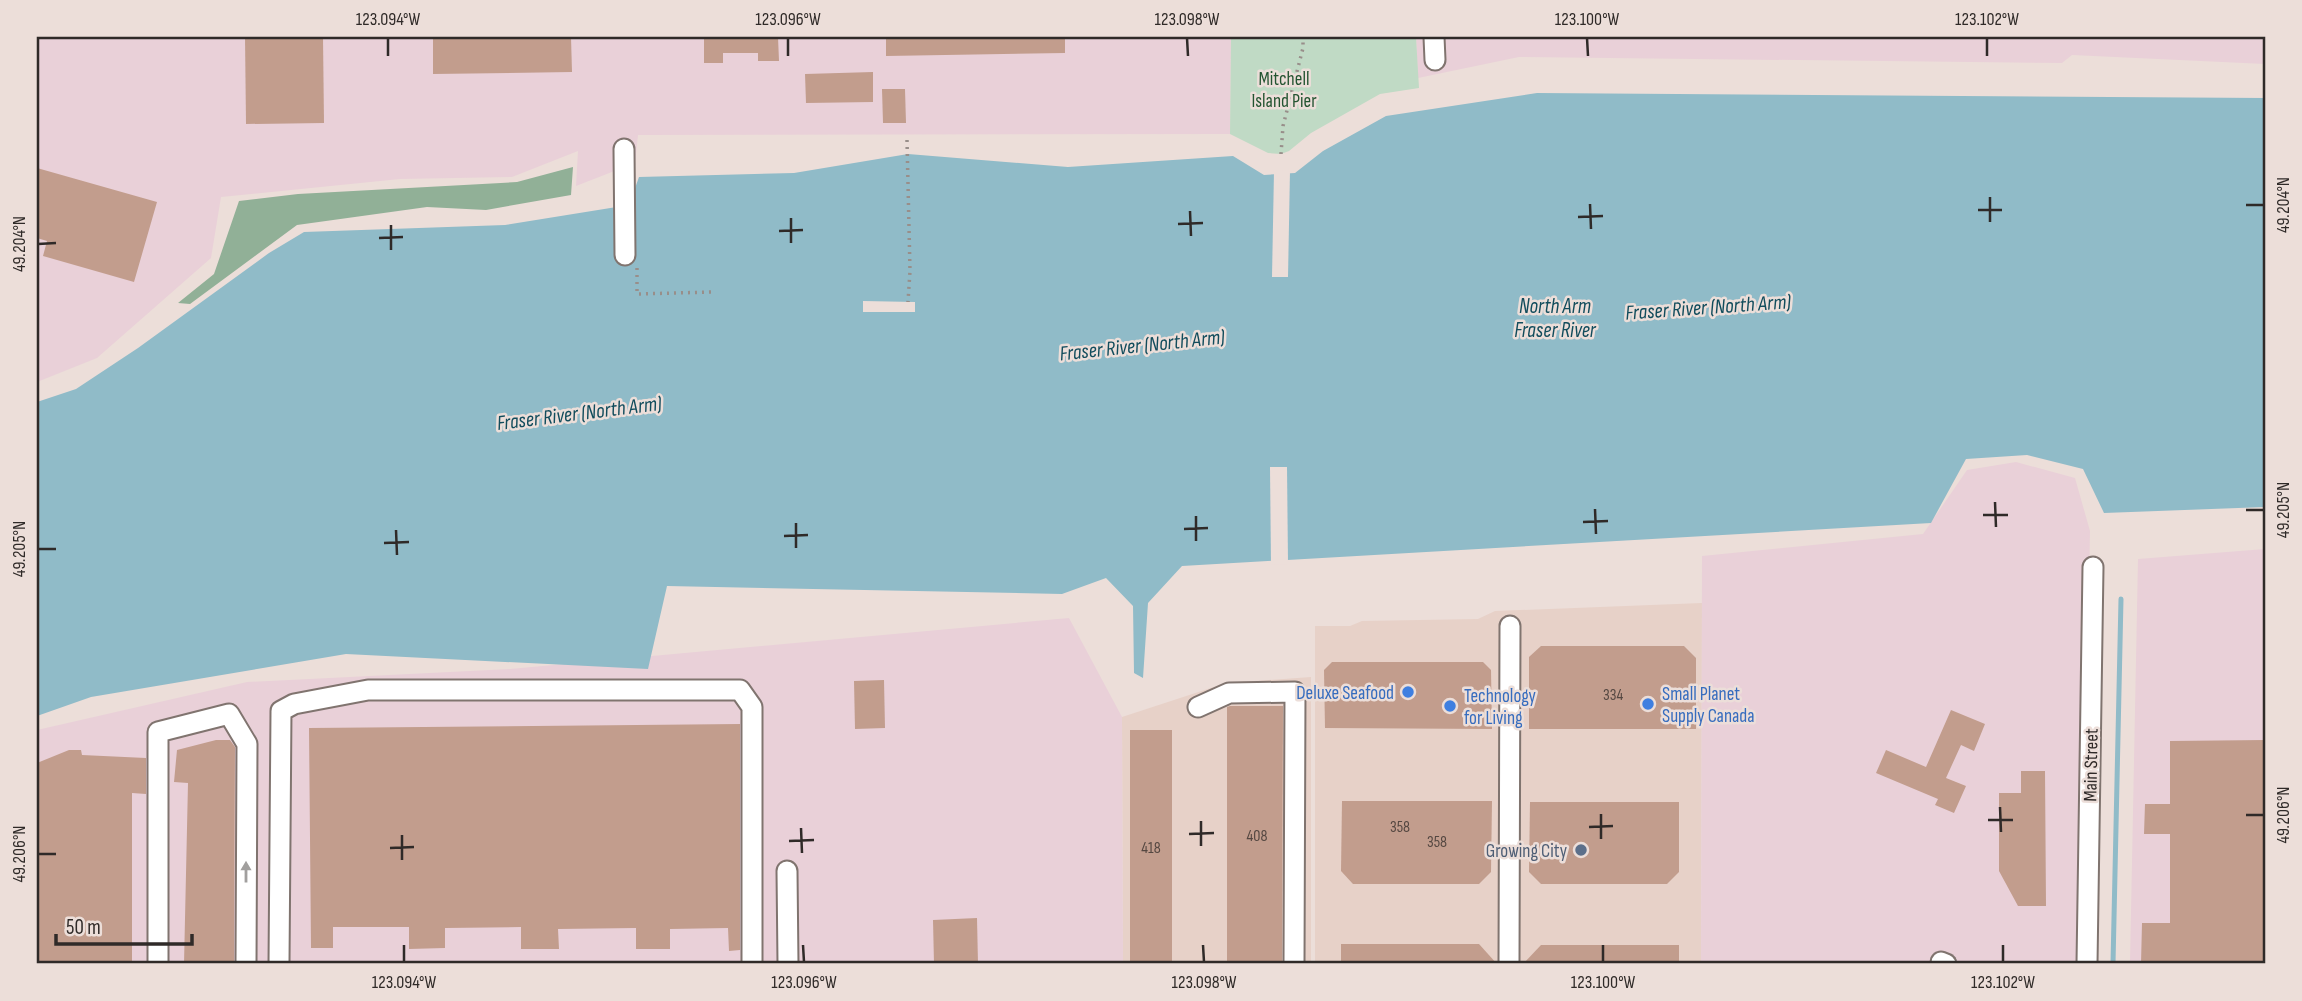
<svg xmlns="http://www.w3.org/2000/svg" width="2302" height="1001" font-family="'Sofia Sans Condensed',sans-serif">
  <rect width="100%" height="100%" fill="#ecded9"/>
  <g fill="#e7d1c8">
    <path d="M1702 603 1701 964H1315V626H1350L1362 621 1478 619 1495 611Z"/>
    <path d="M1311 677V964H1123L1122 717 1226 683Z"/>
  </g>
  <g fill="#e9d0d8">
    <path d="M37 37H1231L1230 134 638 135 635 163 576 186 578 151 512 177 400 179 221 197 211 258 97 358 37 382Z"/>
    <path d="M1416 37H2265V64L2072 55 2062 63 1519 57 1418 78Z"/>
    <path d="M2016 462 2075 478 2090 531 2082 964H1701L1702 556 1923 534 1967 470Z"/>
    <path d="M2265 549V964H2130L2138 559Z"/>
    <path d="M1069 618 1122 717 1123 964H37V730L247 682 510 669Z"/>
  </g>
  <path fill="#c0dac5" d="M1231 37H1416L1419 88 1380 94 1311 133 1289 151 1281 154 1268 153 1230 134Z"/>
  <path fill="#91b097" d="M573 167 571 195 486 210 427 207 297 225 190 304 178 303 214 274 239 201 298 194 517 182Z"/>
  <path fill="#90bbc8" d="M1537 93 2265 98V507L2104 513 2083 469 2027 455 1966 459 1931 523 1182 566 1148 603 1143 678 1134 673 1133 606 1106 578 1062 594 667 586 648 669 346 654 91 697 37 716V402L76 389 138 348 269 253 304 232 505 225 629 205 639 177 794 173 908 154 1068 167 1233 156 1264 175 1295 173 1323 151 1386 116Z"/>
  <g fill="#ecded9">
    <path d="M1290 170 1288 277H1272L1274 171Z"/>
    <path d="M863 301 915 302V312H863Z"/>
    <path d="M1270 467H1287L1288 564 1271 565Z"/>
  </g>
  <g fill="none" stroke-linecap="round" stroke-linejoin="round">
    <path stroke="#90bbc8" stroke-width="5" d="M2113 964 2121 599"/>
  </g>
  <g fill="#c29d8d">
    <path d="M245 37H323L324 123 246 124Z"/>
    <path d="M433 37H571L572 72 433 74Z"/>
    <path d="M704 37H778L779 61H758V53H723V63H704Z"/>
    <path d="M886 37H1065V53L886 56Z"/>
    <path d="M873 72V102L806 103 805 74Z"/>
    <path d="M882 89H905L906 123H883Z"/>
    <path d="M37 168 157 202 134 282 43 256 47 241 37 238Z"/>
    <path d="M1541 646H1684L1696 658V729H1529V657Z"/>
    <path d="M1332 662H1483L1491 670 1492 729 1325 728 1324 670Z"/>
    <path d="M884 680 885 728 855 729 854 681Z"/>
    <path d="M1230 706H1283L1282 964H1227V707Z"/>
    <path d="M1951 710 1985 724 1974 751 1961 745 1946 778 1966 786 1954 813 1935 805 1938 799 1876 773 1886 750 1926 767Z"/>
    <path d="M740 724V950L729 951 728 928 670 929V949H636V928L558 929 559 949H521V927L445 928V948L409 949V927H333V948H311L309 728Z"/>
    <rect x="1130" y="730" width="42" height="234"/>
    <path d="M216 740H230L235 747 234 964H184L188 783 174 782 177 750Z"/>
    <path d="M2265 740V964H2141L2142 923H2170V834H2144L2145 804H2170V741Z"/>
    <path d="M69 750H81L82 755 146 758V794L132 793V964H37V763Z"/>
    <path d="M2021 771H2045L2046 906H2018L1999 871V793H2021Z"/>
    <path d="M1342 801H1492L1491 872 1479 884H1353L1341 871Z"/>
    <path d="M1530 802H1679V872L1667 884H1541L1529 872Z"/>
    <path d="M977 918 978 964H934L933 920Z"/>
    <path d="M1341 944H1479L1497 964H1341Z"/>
    <path d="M1541 945H1679V964H1523Z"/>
  </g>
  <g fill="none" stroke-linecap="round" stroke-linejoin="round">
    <defs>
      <g id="minor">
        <path d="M1434 37 1435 60"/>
        <path d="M624 149 625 255"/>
        <path d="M1198 707 1229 693 1295 692 1294 964"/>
        <path d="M787 871 788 964"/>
        <path d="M1941 962 1946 964"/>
        <path d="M158 964V732L229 714 247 744 246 964"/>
        <path d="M279 964 281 711 294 704 368 690H740L752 707V964"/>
        <path d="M1509 964 1510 626"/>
        <path d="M2087 964 2093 567"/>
      </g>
    </defs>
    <use href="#minor" stroke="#80746f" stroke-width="23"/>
    <g stroke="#988e8a" stroke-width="3.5" stroke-dasharray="2 5" stroke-linecap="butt">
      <path d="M907 140 910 271 908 302"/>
      <path d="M1281 154 1283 126 1303 48V37"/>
      <path d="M637 268V294L712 292"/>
    </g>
    <use href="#minor" stroke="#fff" stroke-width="19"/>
  </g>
  <defs><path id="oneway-solid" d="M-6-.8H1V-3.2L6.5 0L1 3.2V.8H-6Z" transform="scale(1.75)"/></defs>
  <use fill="#a19f9e" href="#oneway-solid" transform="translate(246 872) rotate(-90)"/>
  <path fill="none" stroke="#2f2a28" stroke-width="2.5" d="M388 38V56M788 38V56M1187 38 1188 56M1587 38 1588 56M1987 38V56M1990 197V222M1590 204 1591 229M2246 205H2264M1978 210H2002M1190 211 1191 236M1578 217 1603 216M791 218V243M1178 224 1203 223M391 225V250M779 231 803 230M379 238 403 237M38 244 56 243M1995 502 1996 527M1595 509 1596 534M2246 510H2264M1983 515H2008M1196 516V541M1583 522 1608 521M796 523V548M1184 529 1208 528M396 530 397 555M784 536 808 535M384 543 409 542M38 549H56M2000 807 2001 832M1601 814V839M2246 815H2264M1988 820H2013M1201 821V846M1589 827 1613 826M801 828 802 853M1189 834 1214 833M402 835V860M789 841 814 840M390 848 414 847M38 854H56M404 945V962M803 945 804 962M1203 945 1204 962M1603 945V962M2003 945V962"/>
  <g fill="#3f7fe0" stroke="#ecded9" stroke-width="2.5">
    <circle cx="1408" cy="692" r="7"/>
    <circle cx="1648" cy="704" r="7"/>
    <circle cx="1450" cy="706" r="7"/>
  </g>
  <circle fill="#5c6f8a" stroke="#ecded9" stroke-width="2.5" cx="1581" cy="850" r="7"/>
  <g text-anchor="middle" stroke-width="5" stroke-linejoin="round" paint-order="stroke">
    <g font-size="16" fill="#544741">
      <text x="1613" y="700">334</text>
      <text x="1400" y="832">358</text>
      <text x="1257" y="841">408</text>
      <text x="1437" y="847">358</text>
      <text x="1151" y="853">418</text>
    </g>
    <g font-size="19" fill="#235431" stroke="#ecded9">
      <text x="1284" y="85">Mitchell<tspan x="1284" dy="22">Island Pier</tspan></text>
    </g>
    <g font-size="19" fill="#366cbe" stroke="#ecded9" text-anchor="start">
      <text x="1394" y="699" text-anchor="end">Deluxe Seafood</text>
      <text x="1662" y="700">Small Planet<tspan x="1662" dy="22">Supply Canada</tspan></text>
      <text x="1464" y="702">Technology<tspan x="1464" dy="22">for Living</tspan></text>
    </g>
    <g font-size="19" fill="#2f2a28" stroke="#ecded9">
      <text transform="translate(2090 765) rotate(-89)" y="7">Main Street</text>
    </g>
    <g font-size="19" fill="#4e5e75" stroke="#ecded9" text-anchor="end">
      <text x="1567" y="857">Growing City</text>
    </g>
    <g font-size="21" font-style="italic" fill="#114c5c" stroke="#ecded9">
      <text x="1555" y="313">North Arm<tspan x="1555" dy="24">Fraser River</tspan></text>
      <text transform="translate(1708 307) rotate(-4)" y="7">Fraser River (North Arm)</text>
      <text transform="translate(1142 345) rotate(-6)" y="7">Fraser River (North Arm)</text>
      <text transform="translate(579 413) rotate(-7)" y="7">Fraser River (North Arm)</text>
    </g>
  </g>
  <rect width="2302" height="1001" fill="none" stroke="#ecded9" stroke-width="77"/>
  <path d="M56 934v10h136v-10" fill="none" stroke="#2f2a28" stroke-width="3.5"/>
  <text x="66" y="934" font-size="21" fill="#2f2a28" stroke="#ecded9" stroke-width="5" paint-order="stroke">50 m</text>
  <rect x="38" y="38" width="2226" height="924" fill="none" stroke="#2f2a28" stroke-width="2.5"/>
  <g font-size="18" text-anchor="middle" fill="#2f2a28">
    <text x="388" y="25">123.094°W</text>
    <text x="788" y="25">123.096°W</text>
    <text x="1187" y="25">123.098°W</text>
    <text x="1587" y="25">123.100°W</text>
    <text x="1987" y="25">123.102°W</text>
    <text transform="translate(2283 205) rotate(-90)" y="6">49.204°N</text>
    <text transform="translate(19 244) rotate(-90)" y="6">49.204°N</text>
    <text transform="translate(2283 510) rotate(-90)" y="6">49.205°N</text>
    <text transform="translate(19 549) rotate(-90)" y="6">49.205°N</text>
    <text transform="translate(2283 815) rotate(-90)" y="6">49.206°N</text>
    <text transform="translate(19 854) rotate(-90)" y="6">49.206°N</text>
    <text x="404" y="988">123.094°W</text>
    <text x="804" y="988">123.096°W</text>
    <text x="1204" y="988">123.098°W</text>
    <text x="1603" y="988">123.100°W</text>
    <text x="2003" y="988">123.102°W</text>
  </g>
</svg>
